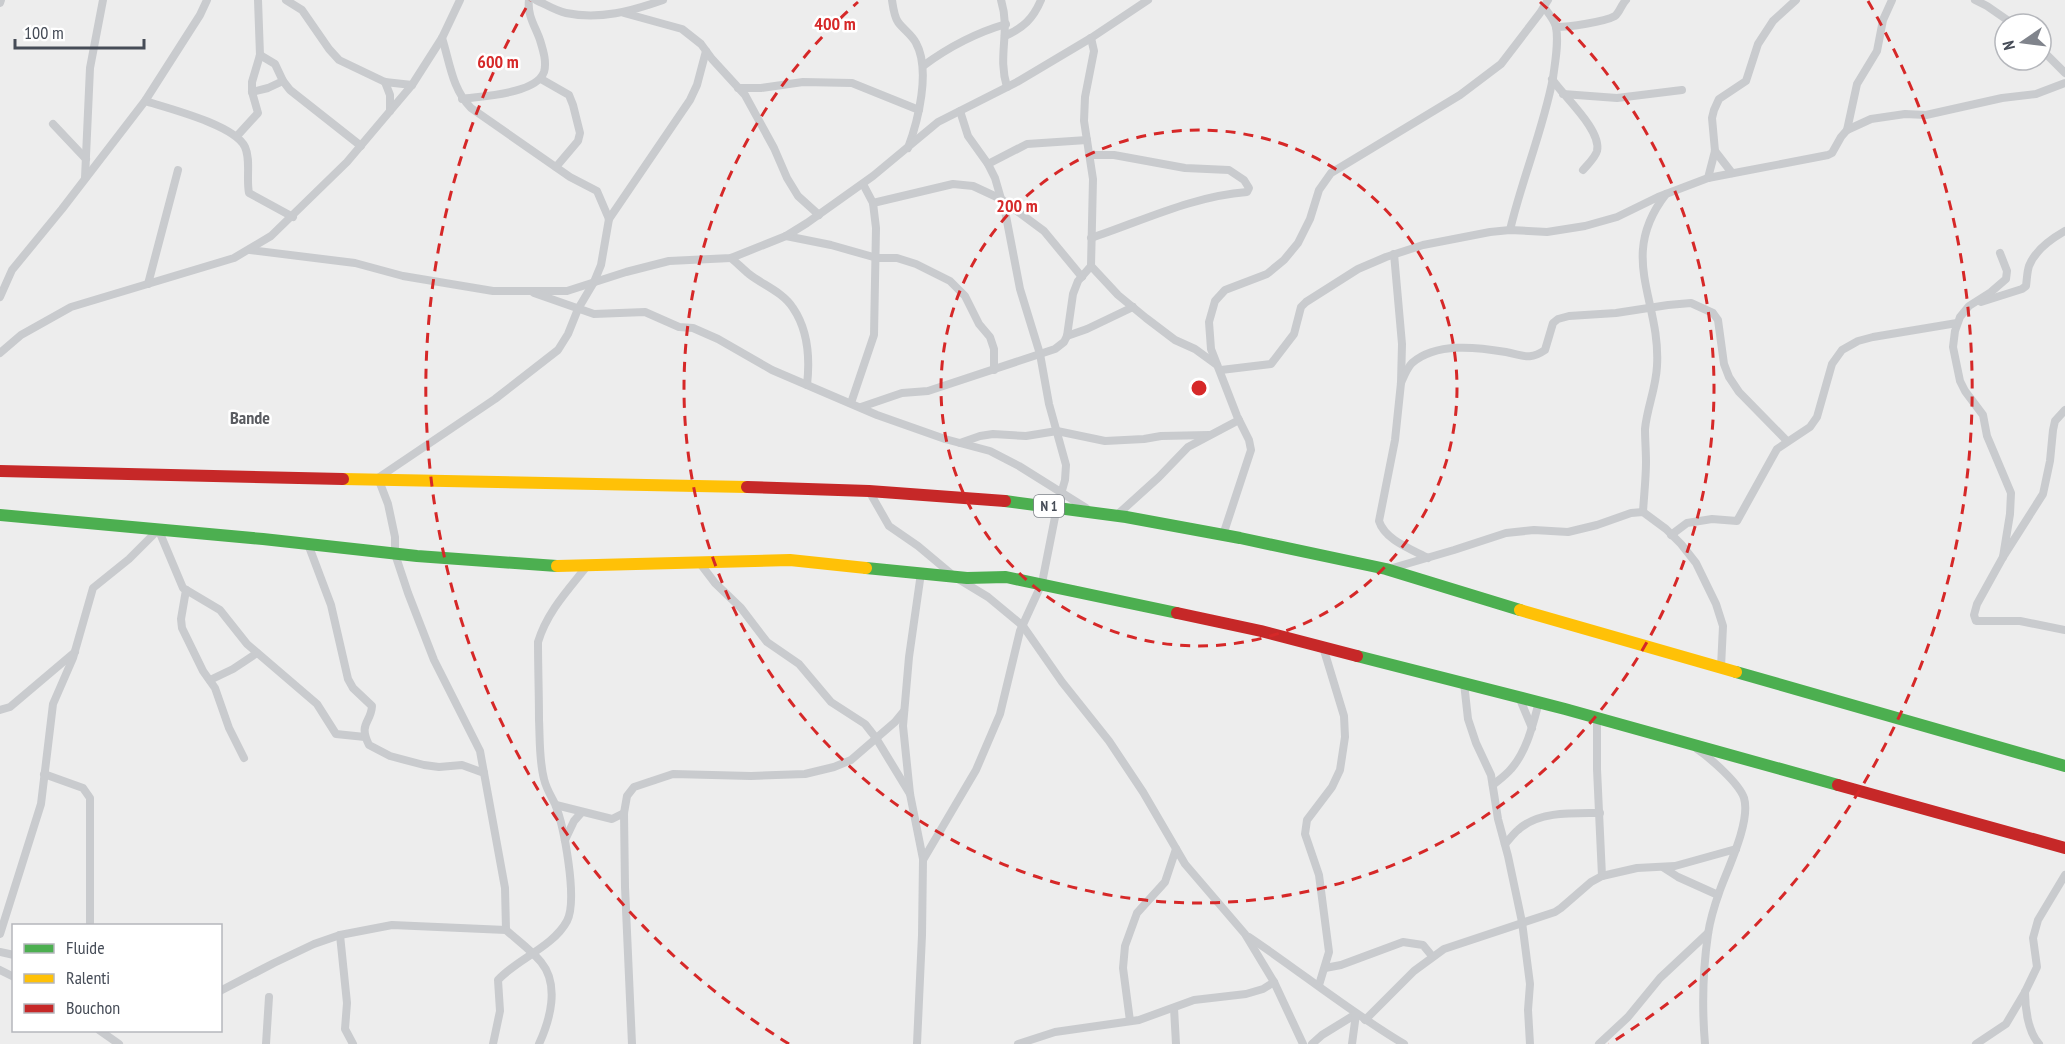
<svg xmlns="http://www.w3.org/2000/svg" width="2065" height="1044" font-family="'PT Sans Narrow',sans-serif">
  <rect width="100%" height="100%" fill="#ededed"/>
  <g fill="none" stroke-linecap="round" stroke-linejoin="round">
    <g stroke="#c9cbce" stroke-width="8">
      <path d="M286 0 302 10 329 49 339 60 385 82 412 85"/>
      <path d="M536 0C545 4 556 11 566 13 600 20 632 11 663 0"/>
      <path d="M892 0C893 7 894 16 898 22 904 30 912 35 916 43 931 70 918 121 908 148"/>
      <path d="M1001 0C1011 32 997 55 1007 87"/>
      <path d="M1975 0 1987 6 2013 24"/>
      <path d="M0 3 1 0"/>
      <path d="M624 13 682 29 701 44 712 59 745 95 774 148 787 178 798 196 819 215"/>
      <path d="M1556 27C1569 27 1604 22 1615 16 1620 12 1621 5 1626 0"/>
      <path d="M1005 36C1023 28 1033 19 1041 0"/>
      <path d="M442 38C450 63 452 89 471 108L570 177 597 191 609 219 601 265 594 282 578 309 568 334 558 350 495 399 378 478 388 504 395 537V554L408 593 434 660 480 751 505 888 506 930C517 940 531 950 541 962 560 985 550 1020 539 1044"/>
      <path d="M1091 38 1094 51 1085 97 1084 121 1093 179 1091 266 1118 295 1146 318 1175 340 1195 349 1217 365"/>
      <path d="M2041 49 2065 73"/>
      <path d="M260 55 275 64 283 81 290 90 361 146"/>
      <path d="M923 66C950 46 975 33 1006 24"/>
      <path d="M541 79 569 95 573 105 580 133 578 141 556 167"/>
      <path d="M1552 79C1563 96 1602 130 1597 151 1595 158 1588 164 1583 170"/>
      <path d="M385 82 390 95V111"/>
      <path d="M738 88H761L803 82 852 83 919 110"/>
      <path d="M252 92 268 88 283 81"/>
      <path d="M1563 94 1617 98 1682 90"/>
      <path d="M462 99C482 96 536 94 544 72 547 62 543 50 540 40 535 26 527 15 529 0"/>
      <path d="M145 101C167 108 235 125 245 147 251 160 246 178 249 193L293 217"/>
      <path d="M960 111 968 136 988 164 995 178 1006 216 1020 289 1040 354 1049 404 1066 465 1065 480 1061 494"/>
      <path d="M53 124 86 159"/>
      <path d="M1847 130 1857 84 1877 51 1883 20 1892 0"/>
      <path d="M237 136 258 113 252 92V82L260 55 258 0"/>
      <path d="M1715 151 1732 173"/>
      <path d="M1090 155H1114L1185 168 1229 170 1244 180 1249 188 1247 192C1193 196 1142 221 1091 238"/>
      <path d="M988 164 1027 144 1087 140"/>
      <path d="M85 178 90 68 103 0"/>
      <path d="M1708 178 1715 151 1712 118 1714 110 1719 99 1746 81 1758 44 1773 21 1796 0"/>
      <path d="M873 203 953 184 973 186 1001 199 1044 231 1082 277"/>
      <path d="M609 219 690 100 697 85 706 51"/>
      <path d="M1510 230C1522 179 1543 130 1553 78 1555 62 1559 43 1556 27 1554 19 1548 13 1544 7"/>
      <path d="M786 236 831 245 877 258H897L916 264 950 281 965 296 979 324 990 337 994 349V370"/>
      <path d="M250 250 355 263 403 276 493 291H567L626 272 669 261 731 258 786 236 807 223 873 176 938 122 1017 82 1091 38 1148 0"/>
      <path d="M2000 253 2007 271 2006 279 1991 292 1969 306 1960 317 1955 331 1953 347 1960 381 1965 391 1983 415 1987 436 2011 493 2010 514 2003 557"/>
      <path d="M1394 254 1402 344 1401 383 1395 440 1379 521C1385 540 1411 549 1428 558"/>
      <path d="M731 258C737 263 743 269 749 274 763 285 783 292 793 308 808 330 810 359 807 385"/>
      <path d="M148 284 178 170"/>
      <path d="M534 293 594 314 645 312 679 327 693 328 718 339 772 370 877 415 945 439 990 451 1019 466 1086 508"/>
      <path d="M0 297 12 270 62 209 145 101 200 15 207 0"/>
      <path d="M1981 302 2022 289 2026 286C2027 279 2027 272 2029 266 2035 250 2051 239 2065 231"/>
      <path d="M1067 336 1087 329 1133 307"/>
      <path d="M0 353 21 335 71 307 234 258 271 236 347 162 412 85 442 38 460 0"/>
      <path d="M1221 370 1271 364 1294 334 1301 307 1306 302 1358 269 1386 257 1423 245 1490 232 1510 230 1547 232 1585 226 1617 217 1658 197 1708 178 1828 155 1832 153 1841 137 1847 130 1871 119 1905 114 1926 115 2002 98 2036 94 2065 83"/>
      <path d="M1401 383C1404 376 1407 368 1412 363 1436 342 1477 347 1506 352 1523 355 1529 361 1545 350L1553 323 1558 319 1569 316 1616 313 1668 305 1691 303 1713 313 1718 320 1724 364 1729 377 1739 392 1787 441"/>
      <path d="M851 403 874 335 876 228 873 203 863 184"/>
      <path d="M861 407 902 393 928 391 1055 349 1064 342 1067 336 1073 294 1078 281 1091 266"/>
      <path d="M2065 410 2055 421 2053 430 2050 461 2043 494 2003 557 1977 604 1974 615 1976 621H2020L2065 630"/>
      <path d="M960 443 980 436 993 434 1026 436 1057 431 1105 441 1144 439 1161 436 1209 435"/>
      <path d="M869 491 889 526 918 546 955 577 988 597 1023 626 1062 682 1109 741 1143 792 1185 864 1245 934 1274 982 1303 1044"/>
      <path d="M1643 512C1644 495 1646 478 1646 462 1646 451 1645 440 1645 429 1647 408 1656 388 1657 366 1661 300 1617 257 1666 194"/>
      <path d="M1117 515 1159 477 1188 447 1239 420"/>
      <path d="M159 531 183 588 220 610 247 644 317 704 336 734 365 737"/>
      <path d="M1223 535 1251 450 1249 440 1237 416 1211 349 1209 322 1215 301 1225 290 1267 274 1284 260 1298 243 1310 219 1319 190 1331 173 1460 95 1501 64 1540 13 1548 0"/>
      <path d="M1671 535 1687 523 1712 519 1737 521 1777 449 1810 427 1817 417 1832 364 1842 350 1858 341 1873 337 1957 323"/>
      <path d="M308 544 331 605 348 679 353 688 372 706C371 723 358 723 369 745L390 756 424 765 439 767 462 765 484 773"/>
      <path d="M699 562 715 583 741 608 767 642 799 664 831 702 865 724 876 738 910 794"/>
      <path d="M1389 569 1454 550 1506 533 1534 530 1568 532 1597 525 1631 513 1643 512 1666 529 1681 544 1696 563 1716 604 1723 626 1721 667"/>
      <path d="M921 573 909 657 903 726 910 794 923 859"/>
      <path d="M186 590 181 619 182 628 203 671 215 688 229 728 244 758"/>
      <path d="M210 680 233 669 257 653"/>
      <path d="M1464 683 1468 719 1476 743 1491 775 1498 819 1508 856 1522 922 1530 984 1528 1010 1530 1044"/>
      <path d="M1519 697 1532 728"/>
      <path d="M0 710 10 707 75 652"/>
      <path d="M1597 718V769L1602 876"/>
      <path d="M1697 749C1710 758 1739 783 1744 798 1751 821 1728 868 1720 890 1715 904 1710 920 1708 934 1703 969 1702 1009 1705 1044"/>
      <path d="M44 774 83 788 90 798V926"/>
      <path d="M1493 785C1499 780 1506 775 1511 769 1527 751 1533 724 1539 702"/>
      <path d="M556 805 612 819 624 813"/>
      <path d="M565 840 574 821 581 813"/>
      <path d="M1505 844C1509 840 1513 834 1518 830 1538 811 1574 813 1600 813"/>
      <path d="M1664 868 1678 877 1718 895"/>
      <path d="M0 934 41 804 53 704 73 658 93 588 129 559 157 531"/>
      <path d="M340 935 347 1003 345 1029 353 1044"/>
      <path d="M1249 937C1301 972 1350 1012 1404 1044"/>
      <path d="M0 952 14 955"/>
      <path d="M1325 968 1341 965 1403 942 1423 945 1432 956"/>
      <path d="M0 970 14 977"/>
      <path d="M1319 985 1329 952 1319 875 1305 834 1307 820 1332 787 1340 770 1345 737 1344 716 1323 647"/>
      <path d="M220 991 274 963 314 944 340 935 392 925 506 930"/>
      <path d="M2025 992C2025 1008 2028 1032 2039 1044"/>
      <path d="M1174 1008 1176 1044"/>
      <path d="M1365 1020 1414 971 1444 949 1555 912 1561 908 1591 882 1602 876 1637 868 1675 866 1736 849"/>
      <path d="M1130 1021 1123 968 1125 946 1137 913 1165 882 1176 849"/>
      <path d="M99 1030 119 1044"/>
      <path d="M266 1044 269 997"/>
      <path d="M493 1044 500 1011 498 980C517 959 553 947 567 921 578 900 564 826 555 804 551 796 546 788 544 779 539 760 540 739 539 720 539 694 538 668 538 642 547 612 568 590 587 566"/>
      <path d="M632 1044 625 887 624 813 627 796 634 787 673 774 751 776 805 774 834 767 851 760 895 722 904 711"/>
      <path d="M917 1044 922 935 923 860 976 770 1000 714 1020 631 1042 583 1057 507"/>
      <path d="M1018 1044 1055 1032 1139 1020 1194 1000 1246 994 1263 989 1274 982"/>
      <path d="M1312 1044 1322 1035 1356 1014"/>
      <path d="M1352 1044 1356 1014"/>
      <path d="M1599 1044 1628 1017 1660 978 1708 933"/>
      <path d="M1976 1044 2006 1024 2025 992 2037 967 2033 938 2038 920 2065 875"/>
    </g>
    <g stroke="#4caf50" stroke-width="12">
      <path d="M1005 501 1126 517 1240 538 1386 569 1520 610"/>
      <path d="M0 515 263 539 417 556 557 566"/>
      <path d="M866 568 967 578 1006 577 1177 613"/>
      <path d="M1357 656 1565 709 1838 785"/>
      <path d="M1736 672 2065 766"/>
    </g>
    <g stroke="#ffc107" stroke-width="12">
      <path d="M343 479 747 487"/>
      <path d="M557 566 790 560 866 568"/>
      <path d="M1520 610 1736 672"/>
    </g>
    <g stroke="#c62828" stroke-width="12">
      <path d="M0 471 343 479"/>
      <path d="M747 487 869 491 1005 501"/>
      <path d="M1177 613 1261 631 1357 656"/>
      <path d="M1838 785 2065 848"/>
    </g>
  </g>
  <g fill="none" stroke="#d62828" stroke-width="3" stroke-dasharray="10 8">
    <circle cx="1199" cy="388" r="258"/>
    <path d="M1540 2A515 515 0 1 1 858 2"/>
    <path d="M789 1044A773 773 0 0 1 530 1M1868 1A773 773 0 0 1 1609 1044"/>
  </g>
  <g text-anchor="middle" stroke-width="5" stroke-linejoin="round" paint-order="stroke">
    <rect fill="#fff" stroke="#7e8289" stroke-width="1.5" x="1034" y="495" width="30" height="22" rx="4.5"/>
    <g font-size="14" font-weight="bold" fill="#464c57">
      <text x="1049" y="511">N 1</text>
    </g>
    <g font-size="18" font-weight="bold" fill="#595b60" stroke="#fff">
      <text x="250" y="424">Bande</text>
    </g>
  </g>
  <circle cx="1199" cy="388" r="9" fill="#d62828" stroke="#fff" stroke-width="3"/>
  <g font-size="18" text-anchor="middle" font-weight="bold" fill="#d62828" stroke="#fff" stroke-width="5" stroke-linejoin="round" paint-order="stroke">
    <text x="835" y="30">400 m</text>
    <text x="498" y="68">600 m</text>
    <text x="1017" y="212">200 m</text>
  </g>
  <rect x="12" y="924" width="210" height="108" fill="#ffffff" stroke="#b5b7bc" stroke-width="1.5"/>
  <rect x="24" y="944" width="30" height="9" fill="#4caf50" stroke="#b5b7bc" stroke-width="1.5"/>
  <text x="66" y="954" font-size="18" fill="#464c57">Fluide</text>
  <rect x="24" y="974" width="30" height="9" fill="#ffc107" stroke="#b5b7bc" stroke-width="1.5"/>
  <text x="66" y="984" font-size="18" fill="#464c57">Ralenti</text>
  <rect x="24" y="1004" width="30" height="9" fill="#c62828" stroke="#b5b7bc" stroke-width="1.5"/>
  <text x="66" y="1014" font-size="18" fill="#464c57">Bouchon</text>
  <g transform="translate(2023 42) rotate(256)"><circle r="28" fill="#ffffff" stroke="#b5b7bc" stroke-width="1.5"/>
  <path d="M0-4.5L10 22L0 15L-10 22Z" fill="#80848c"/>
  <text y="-9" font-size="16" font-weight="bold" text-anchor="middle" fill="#464c57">N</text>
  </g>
  <path d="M15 39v9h129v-9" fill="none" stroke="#464c57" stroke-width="3"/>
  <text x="24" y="39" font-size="18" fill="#464c57" stroke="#ffffff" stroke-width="4.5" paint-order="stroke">100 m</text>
</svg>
